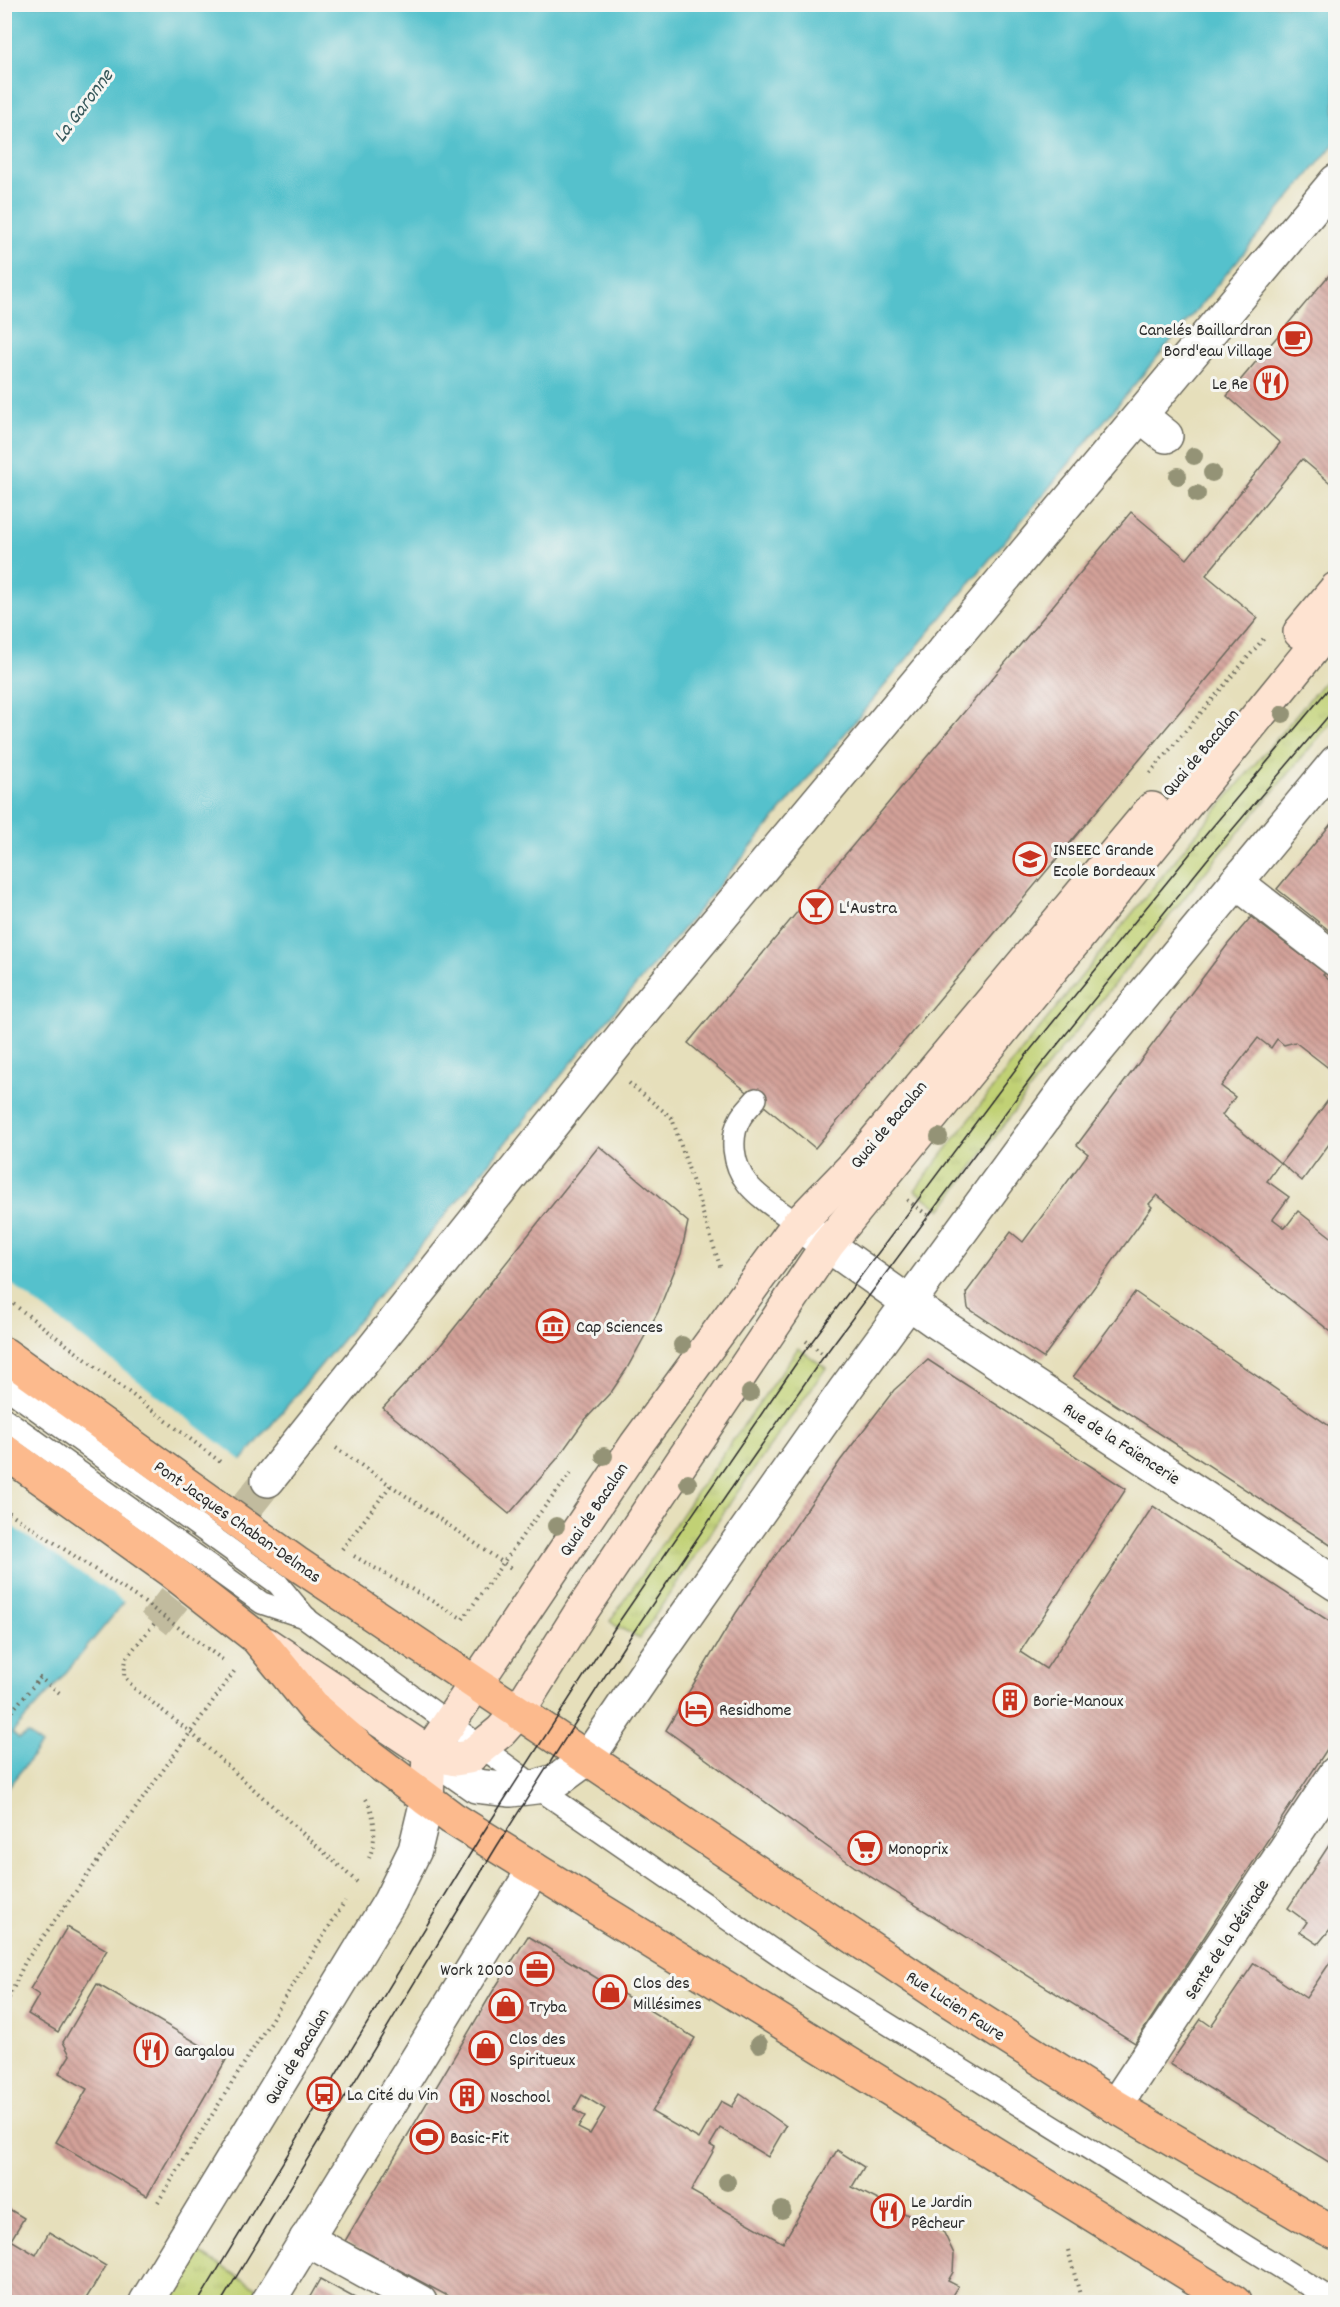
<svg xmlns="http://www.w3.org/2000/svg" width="1340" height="2307" font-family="Dekko,sans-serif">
  <defs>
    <pattern id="grass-tufts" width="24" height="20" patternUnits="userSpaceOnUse" patternTransform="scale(1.5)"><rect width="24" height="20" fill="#c1d174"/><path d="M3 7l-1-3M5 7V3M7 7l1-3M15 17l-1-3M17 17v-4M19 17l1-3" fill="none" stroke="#a6b465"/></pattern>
    <pattern id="building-back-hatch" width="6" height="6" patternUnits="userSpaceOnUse" patternTransform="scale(1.5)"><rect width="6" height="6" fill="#d3a199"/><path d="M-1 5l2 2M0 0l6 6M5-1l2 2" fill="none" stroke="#ab837d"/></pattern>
  </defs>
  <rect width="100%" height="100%" fill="#f6f6f2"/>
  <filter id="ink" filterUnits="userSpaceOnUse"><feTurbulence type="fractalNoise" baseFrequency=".0167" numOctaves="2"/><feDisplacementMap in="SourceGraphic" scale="12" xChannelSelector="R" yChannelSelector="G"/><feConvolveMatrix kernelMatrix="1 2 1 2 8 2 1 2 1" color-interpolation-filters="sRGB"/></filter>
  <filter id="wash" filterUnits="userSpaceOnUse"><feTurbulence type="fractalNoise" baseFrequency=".008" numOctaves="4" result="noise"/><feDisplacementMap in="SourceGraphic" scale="24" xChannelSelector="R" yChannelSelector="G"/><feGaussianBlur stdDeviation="1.35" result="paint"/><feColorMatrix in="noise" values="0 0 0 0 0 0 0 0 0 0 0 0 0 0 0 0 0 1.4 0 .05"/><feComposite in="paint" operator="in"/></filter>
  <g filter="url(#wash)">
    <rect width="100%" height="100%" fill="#e6dfbb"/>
    <g fill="url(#grass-tufts)" stroke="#767e50" stroke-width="1.5">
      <path d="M1335 669V718L1216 859 1046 1068 941 1210 915 1190 1023 1049 1192 839Z"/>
      <path d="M798 1348 826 1368 732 1500 640 1638 616 1626 610 1621 702 1484Z"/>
      <path d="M193 2249 259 2289 251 2302H160Z"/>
    </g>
    <path fill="#54c1cc" stroke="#40767c" stroke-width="1.5" d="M5 5H1335V143L53 1688 12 1733 19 1739 28 1734 41 1745 5 1791Z"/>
    <path fill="#e6dfbb" d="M5 1279 244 1462 127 1604 4 1521Z"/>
    <g id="blocks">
      <g fill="url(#building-back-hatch)" fill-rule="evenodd">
        <path d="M1335 268V487L1302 459 1206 575 1258 618 815 1148 688 1043 1131 512 1187 559 1280 443 1227 396Z"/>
        <path d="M1335 819V935L1277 889Z"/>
        <path d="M1251 917 1325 973 1323 975 1335 985V1073L1295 1042 1284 1045 1277 1039 1271 1048 1258 1038 1221 1086 1235 1097 1222 1115 1280 1163 1267 1181 1289 1197 1273 1219 1285 1228 1298 1211 1335 1240V1335L1157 1195 1149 1204 1152 1207 1043 1358 968 1308 966 1293 1011 1232 1023 1242 1088 1154 1077 1145 1228 944Z"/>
        <path d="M1335 1091V1136L1302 1181 1281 1163Z"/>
        <path d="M599 1146 688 1222 681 1254 658 1312 626 1370 612 1391 584 1421 557 1459 509 1514 383 1408 440 1346Z"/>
        <path d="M1135 1292 1335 1430V1548L1073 1377Z"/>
        <path d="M928 1360 1126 1489 1020 1652 1046 1669 1153 1506 1335 1625V1737L1135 2043 855 1867 666 1730 736 1613 840 1461 894 1390Z"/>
        <path d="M1335 1836V1931L1331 1928 1318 1944 1300 1932 1307 1922 1288 1908Z"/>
        <path d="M67 1927 107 1950 58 2032 28 2014 39 1995 30 1989Z"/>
        <path d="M528 1936 695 2038 652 2112 699 2139 721 2101 732 2107 740 2094 786 2126 768 2157 720 2128 710 2145 715 2148 691 2191 783 2243 837 2150 864 2167 852 2187 910 2216 930 2223 944 2233 954 2254 953 2272 948 2281 958 2286 948 2302H459L345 2241 493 1991ZM582 2095 605 2109 590 2134 578 2128 585 2116 574 2110Z"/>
        <path d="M1335 1955V2166L1170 2064 1201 2019 1211 2026 1254 1963 1306 1998Z"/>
        <path d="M97 1984 226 2060 147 2196 56 2142 87 2089 59 2073 70 2055 63 2042Z"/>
        <path d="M4 2206 24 2218 11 2240 36 2255 49 2232 106 2266 84 2302H4Z"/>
        <path d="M320 2279 362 2302H307Z"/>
      </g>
    </g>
  </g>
  <g filter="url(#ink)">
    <use href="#blocks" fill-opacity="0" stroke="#6c6a5d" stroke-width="1.5"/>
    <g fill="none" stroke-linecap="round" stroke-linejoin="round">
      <path stroke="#c1bb9e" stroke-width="33" stroke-dasharray="33 16" stroke-linecap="butt" d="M154 1624 268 1480"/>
      <defs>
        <g id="service">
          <path d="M756 1099C751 1105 745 1111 741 1117 729 1137 733 1165 747 1183 758 1198 783 1213 798 1224"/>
          <path d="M4 1386 278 1584 307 1619 536 1787 806 1973 1336 2302"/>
          <path d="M4 1418 262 1603 307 1618"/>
        </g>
        <g id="pedestrian">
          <path d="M1141 416 1166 436"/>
          <path d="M268 1480 645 1008 1336 181"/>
          <path d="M1115 2106 1336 1773"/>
        </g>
        <g id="minor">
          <path d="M1236 882 1336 960"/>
          <path d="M798 1224 935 1321 1336 1584"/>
          <path d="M429 1753 476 1786 511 1790 536 1787 558 1780 588 1758 652 1664 844 1391 1066 1088 1336 762"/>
          <path d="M306 2239 420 2302"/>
          <path d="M146 2302 390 1901 415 1850 427 1800"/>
          <path d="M268 2302 534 1869"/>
        </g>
        <g id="secondary">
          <path d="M1300 632 1336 589"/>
          <path d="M266 1644 429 1753 455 1759 469 1757 501 1731 518 1712 579 1615 828 1244 1336 620"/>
          <path d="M427 1800 429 1753 636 1445 798 1224 856 1164 1152 809"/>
        </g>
        <g id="primary">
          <path d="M4 1354 296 1563 936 1992 1115 2106 1301 2215 1336 2233"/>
          <path d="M4 1451 170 1570 257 1638 316 1710 368 1755 452 1818 534 1869 1234 2302"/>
        </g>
      </defs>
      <use href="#service" stroke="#6c6a5d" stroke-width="24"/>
      <use href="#pedestrian" stroke="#6c6a5d" stroke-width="36"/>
      <use href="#minor" stroke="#6c6a5d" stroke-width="36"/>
      <use href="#secondary" stroke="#6c6a5d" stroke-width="36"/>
      <use href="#primary" stroke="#6c6a5d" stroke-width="36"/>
      <g stroke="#6c6a5d" stroke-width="4" stroke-dasharray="1.5 4.5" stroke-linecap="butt">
        <path d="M1150 773 1265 637"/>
        <path d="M629 1083 672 1118 721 1269"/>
        <path d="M907 1200 930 1217"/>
        <path d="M4 1297 223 1464"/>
        <path d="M806 1341 826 1356"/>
        <path d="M336 1448 511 1568"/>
        <path d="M4 1509 145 1603 223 1660"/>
        <path d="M342 1549 391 1485"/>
        <path d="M354 1556 463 1619 528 1528 573 1471"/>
        <path d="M154 1624 126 1658 124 1676 135 1689 190 1732 357 1882"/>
        <path d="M4 1720 40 1678 61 1694"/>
        <path d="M366 1799C376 1816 377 1839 369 1858"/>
        <path d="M4 2009 25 1962 236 1669"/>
        <path d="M158 2202 345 1901"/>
        <path d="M1068 2250 1082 2302"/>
      </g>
      <use href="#service" stroke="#fff" stroke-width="21"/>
      <use href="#pedestrian" stroke="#fff" stroke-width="33"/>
      <use href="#minor" stroke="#fff" stroke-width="33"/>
      <use href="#secondary" stroke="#fee3d1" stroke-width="33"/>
      <use href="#primary" stroke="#fcba8d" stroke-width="33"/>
      <g stroke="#2b2b2b" stroke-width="1.5">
        <path d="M198 2302 481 1836 616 1626 804 1352 1027 1054 1198 844 1336 680"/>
        <path d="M221 2302 497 1846 624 1646 726 1496 819 1363 1041 1065 1210 856 1336 707"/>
      </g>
    </g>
    <g fill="#949376">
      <circle cx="1194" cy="456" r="9"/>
      <circle cx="1212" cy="473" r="9"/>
      <circle cx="1178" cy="476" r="9"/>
      <circle cx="1197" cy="494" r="9"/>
      <circle cx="1283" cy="714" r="9"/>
      <circle cx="939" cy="1137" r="9"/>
      <circle cx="682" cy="1345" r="9"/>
      <circle cx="750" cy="1393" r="9"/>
      <circle cx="604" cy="1456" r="9"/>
      <circle cx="688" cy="1483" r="9"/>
      <circle cx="556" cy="1526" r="9"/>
      <circle cx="759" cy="2044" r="9"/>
      <circle cx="727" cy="2182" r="9"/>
      <circle cx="782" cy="2210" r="9"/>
    </g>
  </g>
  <defs>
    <symbol id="cafe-ring" viewBox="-11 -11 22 22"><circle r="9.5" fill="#f6f6f2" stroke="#c8321e" stroke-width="1.5"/><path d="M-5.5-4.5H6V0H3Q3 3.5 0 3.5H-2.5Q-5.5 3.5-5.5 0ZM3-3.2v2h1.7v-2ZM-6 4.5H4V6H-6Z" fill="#c8321e"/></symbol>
    <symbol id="restaurant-ring" viewBox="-11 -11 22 22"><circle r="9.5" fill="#f6f6f2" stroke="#c8321e" stroke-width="1.5"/><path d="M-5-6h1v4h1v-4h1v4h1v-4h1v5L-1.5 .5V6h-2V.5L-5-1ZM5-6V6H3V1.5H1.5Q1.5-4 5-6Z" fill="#c8321e"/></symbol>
    <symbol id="university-ring" viewBox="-11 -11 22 22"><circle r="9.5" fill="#f6f6f2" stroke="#c8321e" stroke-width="1.5"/><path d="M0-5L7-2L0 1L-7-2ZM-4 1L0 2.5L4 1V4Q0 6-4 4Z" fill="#c8321e"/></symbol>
    <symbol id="bar-ring" viewBox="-11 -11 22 22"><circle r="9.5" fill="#f6f6f2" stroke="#c8321e" stroke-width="1.5"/><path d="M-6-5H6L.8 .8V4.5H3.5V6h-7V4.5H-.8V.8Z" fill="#c8321e"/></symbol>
    <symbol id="museum-ring" viewBox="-11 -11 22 22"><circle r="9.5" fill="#f6f6f2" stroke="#c8321e" stroke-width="1.5"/><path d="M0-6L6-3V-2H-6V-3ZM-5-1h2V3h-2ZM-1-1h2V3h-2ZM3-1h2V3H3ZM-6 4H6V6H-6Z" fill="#c8321e"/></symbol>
    <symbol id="building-ring" viewBox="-11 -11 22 22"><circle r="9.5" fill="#f6f6f2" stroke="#c8321e" stroke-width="1.5"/><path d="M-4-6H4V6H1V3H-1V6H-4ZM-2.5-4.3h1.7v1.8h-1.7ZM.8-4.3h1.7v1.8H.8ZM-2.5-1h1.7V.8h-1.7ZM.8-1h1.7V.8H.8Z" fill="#c8321e"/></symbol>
    <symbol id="hotel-ring" viewBox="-11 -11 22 22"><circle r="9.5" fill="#f6f6f2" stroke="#c8321e" stroke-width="1.5"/><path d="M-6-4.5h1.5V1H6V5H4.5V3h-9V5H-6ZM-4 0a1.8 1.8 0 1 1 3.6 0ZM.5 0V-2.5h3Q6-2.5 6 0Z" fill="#c8321e"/></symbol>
    <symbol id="supermarket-ring" viewBox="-11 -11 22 22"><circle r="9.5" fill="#f6f6f2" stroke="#c8321e" stroke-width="1.5"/><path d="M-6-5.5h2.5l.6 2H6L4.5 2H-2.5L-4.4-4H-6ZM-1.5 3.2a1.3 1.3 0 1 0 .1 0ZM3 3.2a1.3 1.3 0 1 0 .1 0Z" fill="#c8321e"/></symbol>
    <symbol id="office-ring" viewBox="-11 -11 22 22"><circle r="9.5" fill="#f6f6f2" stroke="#c8321e" stroke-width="1.5"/><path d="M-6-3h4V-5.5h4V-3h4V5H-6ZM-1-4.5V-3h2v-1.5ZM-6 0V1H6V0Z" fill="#c8321e"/></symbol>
    <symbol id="shop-ring" viewBox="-11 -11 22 22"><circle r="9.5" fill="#f6f6f2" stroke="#c8321e" stroke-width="1.5"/><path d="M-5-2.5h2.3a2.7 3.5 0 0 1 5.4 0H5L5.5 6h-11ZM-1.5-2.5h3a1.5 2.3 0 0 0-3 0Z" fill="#c8321e"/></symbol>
    <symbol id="bus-ring" viewBox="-11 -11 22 22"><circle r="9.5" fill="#f6f6f2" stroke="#c8321e" stroke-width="1.5"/><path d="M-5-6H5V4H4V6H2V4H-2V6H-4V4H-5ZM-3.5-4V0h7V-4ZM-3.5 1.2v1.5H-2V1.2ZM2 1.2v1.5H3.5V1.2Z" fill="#c8321e"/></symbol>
    <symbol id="stadium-ring" viewBox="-11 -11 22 22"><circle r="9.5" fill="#f6f6f2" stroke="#c8321e" stroke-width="1.5"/><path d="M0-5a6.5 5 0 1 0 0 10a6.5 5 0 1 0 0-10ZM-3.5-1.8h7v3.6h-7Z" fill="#c8321e"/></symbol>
  </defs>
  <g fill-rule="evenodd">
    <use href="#cafe-ring" x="1276" y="320" width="38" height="38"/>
    <use href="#restaurant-ring" x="1252" y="364" width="38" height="38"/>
    <use href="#university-ring" x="1011" y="840" width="38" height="38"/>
    <use href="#bar-ring" x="797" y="888" width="38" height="38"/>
    <use href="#museum-ring" x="534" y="1307" width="38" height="38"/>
    <use href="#building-ring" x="991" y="1681" width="38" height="38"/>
    <use href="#hotel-ring" x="677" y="1690" width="38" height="38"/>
    <use href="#supermarket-ring" x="846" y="1829" width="38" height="38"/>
    <use href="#office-ring" x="518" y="1950" width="38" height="38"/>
    <use href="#shop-ring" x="591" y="1973" width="38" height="38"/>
    <use href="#shop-ring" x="487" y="1987" width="38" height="38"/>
    <use href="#shop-ring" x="467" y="2029" width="38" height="38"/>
    <use href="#restaurant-ring" x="132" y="2031" width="38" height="38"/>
    <use href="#bus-ring" x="305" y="2075" width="38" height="38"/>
    <use href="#building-ring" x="448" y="2077" width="38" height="38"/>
    <use href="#stadium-ring" x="408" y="2118" width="38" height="38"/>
    <use href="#restaurant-ring" x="869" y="2192" width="38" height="38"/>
  </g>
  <g text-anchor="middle" stroke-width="6" stroke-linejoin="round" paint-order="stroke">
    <g font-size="18" fill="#2b2b2b" stroke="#f6f6f2" text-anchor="start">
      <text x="1272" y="335" text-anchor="end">Canelés Baillardran<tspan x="1272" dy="21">Bord'eau Village</tspan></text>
      <text x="1248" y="389" text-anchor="end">Le Re</text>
      <text x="1053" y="855">INSEEC Grande<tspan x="1053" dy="21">Ecole Bordeaux</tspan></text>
      <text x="839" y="913">L'Austra</text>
      <text x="576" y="1332">Cap Sciences</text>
      <text x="1033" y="1706">Borie-Manoux</text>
      <text x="719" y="1715">Residhome</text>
      <text x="888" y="1854">Monoprix</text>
      <text x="514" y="1975" text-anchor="end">Work 2000</text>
      <text x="633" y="1988">Clos des<tspan x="633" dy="21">Millésimes</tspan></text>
      <text x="529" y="2012">Tryba</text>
      <text x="509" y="2044">Clos des<tspan x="509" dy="21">Spiritueux</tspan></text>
      <text x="174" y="2056">Gargalou</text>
      <text x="347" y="2100">La Cité du Vin</text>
      <text x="490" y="2102">Noschool</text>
      <text x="450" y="2143">Basic-Fit</text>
      <text x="911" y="2207">Le Jardin<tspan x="911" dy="21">Pêcheur</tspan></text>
    </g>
    <g font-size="18" fill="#2b2b2b" stroke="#f6f6f2">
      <text transform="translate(1200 752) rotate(-50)" y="6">Quai de Bacalan</text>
      <text transform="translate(888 1124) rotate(-50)" y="6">Quai de Bacalan</text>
      <text transform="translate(1122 1443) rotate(33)" y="6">Rue de la Faïencerie</text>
      <text transform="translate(593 1509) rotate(-56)" y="6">Quai de Bacalan</text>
      <text transform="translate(238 1521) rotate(35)" y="6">Pont Jacques Chaban-Delmas</text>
      <text transform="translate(1226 1939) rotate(-57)" y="6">Sente de la Désirade</text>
      <text transform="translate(956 2005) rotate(33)" y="6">Rue Lucien Faure</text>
      <text transform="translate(296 2056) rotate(-59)" y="6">Quai de Bacalan</text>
    </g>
    <g font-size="20" font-style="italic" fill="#37585b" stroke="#f6f6f2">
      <text transform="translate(82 105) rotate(-53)" y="7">La Garonne</text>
    </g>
  </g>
  <rect width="1340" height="2307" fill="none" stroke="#f6f6f2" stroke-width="24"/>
</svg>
